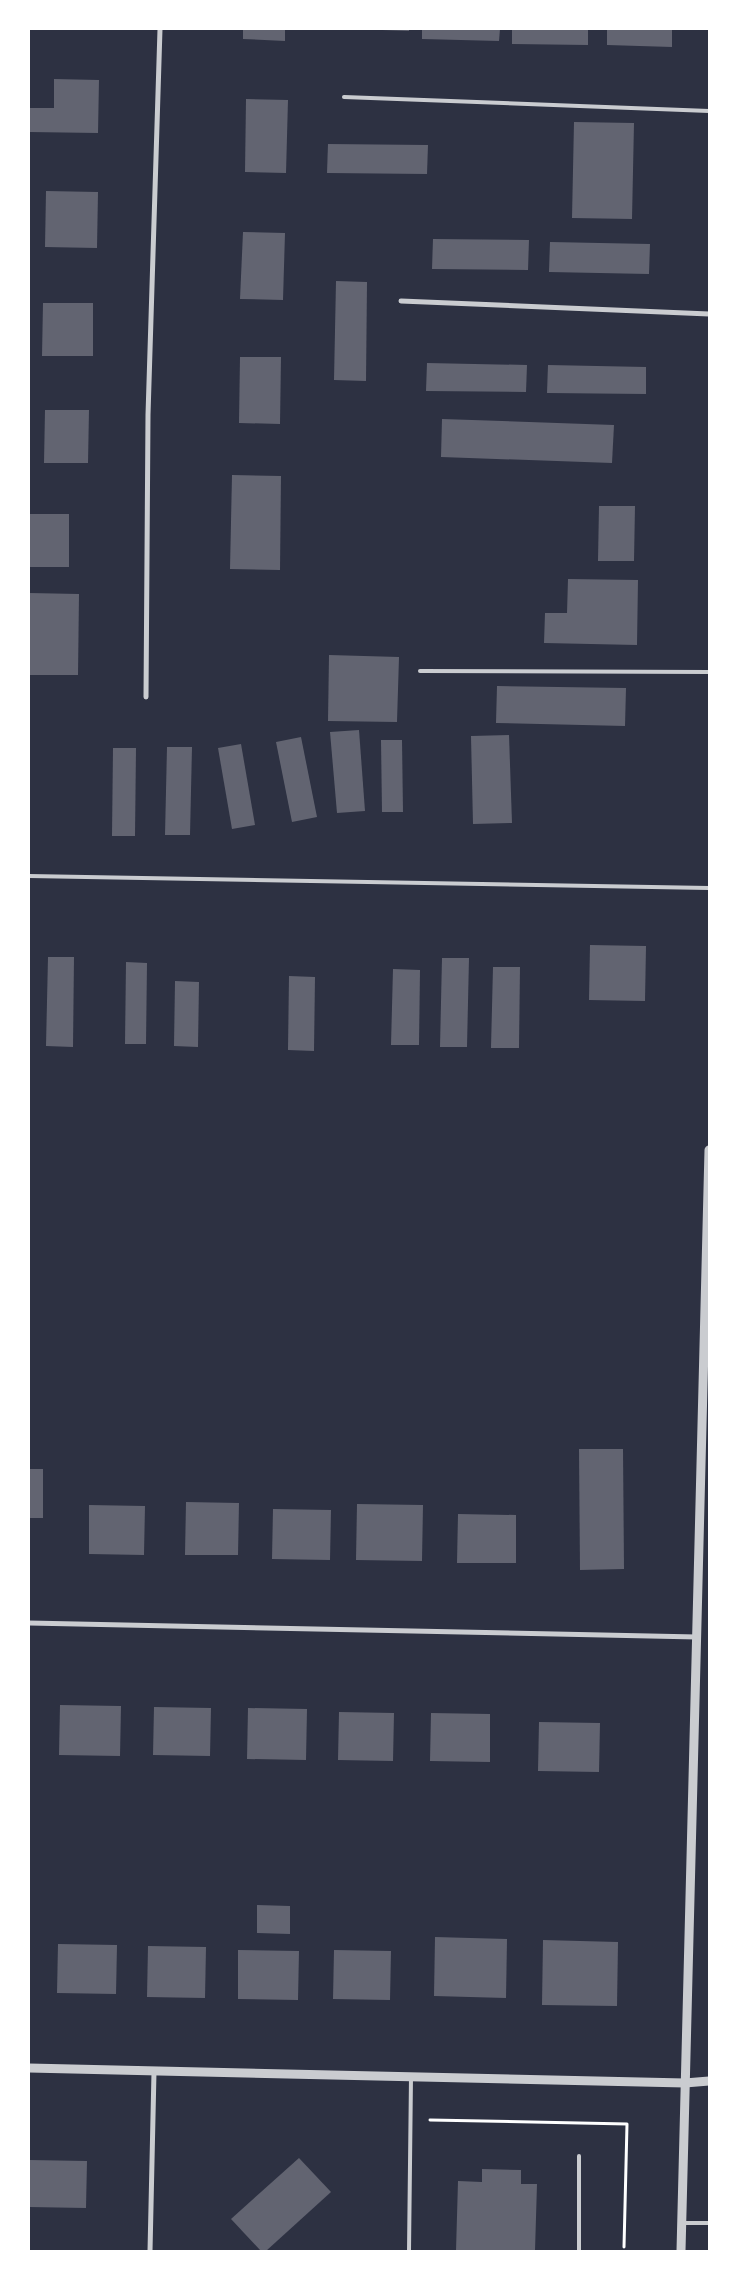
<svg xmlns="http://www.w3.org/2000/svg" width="738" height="2280" font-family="'Sofia Sans Condensed',sans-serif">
  <rect width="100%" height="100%" fill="#2d3142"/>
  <g fill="#626471">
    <path d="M243 29H285V41L243 39Z"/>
    <path d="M382 29H409V31L382 30Z"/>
    <path d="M422 29H500L499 41 422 39Z"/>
    <path d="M512 29H588V45L512 44Z"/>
    <path d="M607 29H672V47L607 45Z"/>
    <path d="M54 79 99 80 98 133 29 132V108H54Z"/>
    <path d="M246 99 288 100 286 173 245 172Z"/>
    <path d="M574 122 634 123 632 219 572 218Z"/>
    <path d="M328 144 428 145 427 174 327 173Z"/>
    <path d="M46 191 98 192 97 248 45 247Z"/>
    <path d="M243 232 285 233 283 300 240 299Z"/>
    <path d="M433 239 529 240 528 270 432 269Z"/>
    <path d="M550 242 650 244 649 274 549 272Z"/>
    <path d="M336 281 367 282 366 381 334 380Z"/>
    <path d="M43 303H93V356H42Z"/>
    <path d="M240 357H281L280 424 239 423Z"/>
    <path d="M427 363 527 365 526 392 426 391Z"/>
    <path d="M548 365 646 367V394L547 393Z"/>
    <path d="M45 410H89L88 463H44Z"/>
    <path d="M442 419 614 425 612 463 441 457Z"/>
    <path d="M232 475 281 476 280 570 230 569Z"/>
    <path d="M599 506H635L634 561H598Z"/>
    <rect x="29" y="514" width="40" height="53"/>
    <path d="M568 579 638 580 637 645 544 643 545 613H567Z"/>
    <path d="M29 593 79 594 78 675H29Z"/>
    <path d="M329 655 399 657 397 722 328 721Z"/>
    <path d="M497 686 626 688 625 726 496 723Z"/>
    <path d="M359 730 365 811 337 813 330 732Z"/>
    <path d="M509 735 512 823 473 824 471 736Z"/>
    <path d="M301 737 317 817 292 822 276 742Z"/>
    <path d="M381 740H402L403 812H382Z"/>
    <path d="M241 744 255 825 232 829 218 748Z"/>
    <path d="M167 747H192L190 835H165Z"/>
    <path d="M113 748H136L135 836H112Z"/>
    <path d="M590 945 646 946 645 1001 589 1000Z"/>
    <path d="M48 957H74L73 1047 46 1046Z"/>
    <path d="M442 958H469L467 1047H440Z"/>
    <path d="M126 962 147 963 146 1044H125Z"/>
    <path d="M493 967H520L519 1048H491Z"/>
    <path d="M393 969 420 970 419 1045H391Z"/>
    <path d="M289 976 315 977 314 1051 288 1050Z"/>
    <path d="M175 981 199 982 198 1047 174 1046Z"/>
    <path d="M579 1449H623L624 1569 580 1570Z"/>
    <rect x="29" y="1469" width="14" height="49"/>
    <path d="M186 1502 239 1503 238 1555H185Z"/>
    <path d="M357 1504 423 1505 422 1561 356 1560Z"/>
    <path d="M89 1505 145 1506 144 1555 89 1554Z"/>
    <path d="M273 1509 331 1510 330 1560 272 1559Z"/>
    <path d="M458 1514 516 1515V1563H457Z"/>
    <path d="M60 1705 121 1706 120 1756 59 1755Z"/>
    <path d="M154 1707 211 1708 210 1756 153 1755Z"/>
    <path d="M248 1708 307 1709 306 1760 247 1759Z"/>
    <path d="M339 1712 394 1713 393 1761 338 1760Z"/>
    <path d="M431 1713 490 1714V1762L430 1761Z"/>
    <path d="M539 1722 600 1723 599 1772 538 1771Z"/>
    <path d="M257 1905 290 1906V1934L257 1933Z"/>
    <path d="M435 1937 507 1939 506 1998 434 1996Z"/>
    <path d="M543 1940 618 1942 617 2006 542 2005Z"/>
    <path d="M58 1944 117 1945 116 1994 57 1993Z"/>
    <path d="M148 1946 206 1947 205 1998 147 1997Z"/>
    <path d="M238 1950 299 1951 298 2000 238 1999Z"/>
    <path d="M334 1950 391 1951 390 2000 333 1999Z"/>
    <path d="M299 2158 331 2192 266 2251H261L231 2219Z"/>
    <path d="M29 2160 87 2161 86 2208 29 2207Z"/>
    <path d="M482 2169 521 2170V2184H537L535 2251H456L458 2181 482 2182Z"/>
  </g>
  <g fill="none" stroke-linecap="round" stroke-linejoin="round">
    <path stroke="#fff" stroke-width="3" d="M430 2120 627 2124 624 2247"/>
    <g stroke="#caccd0" stroke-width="4">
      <path d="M344 97 709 111"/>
      <path d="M420 671 709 672"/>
      <path d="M29 876 709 888"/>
      <path d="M579 2156V2251"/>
      <path d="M682 2223H709"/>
      <path d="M409 2251 411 2077"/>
    </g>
    <g stroke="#caccd0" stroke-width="5">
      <path d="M401 301 709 314"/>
      <path d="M146 697 148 415 160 29"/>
      <path d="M29 1623 697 1637"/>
      <path d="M150 2251 154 2072"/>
    </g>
    <g stroke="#caccd0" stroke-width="9">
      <path d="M29 2068 685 2083 709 2081"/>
      <path d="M681 2251 709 1150"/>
    </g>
  </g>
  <rect width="738" height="2280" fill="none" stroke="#ffffff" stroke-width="60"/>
</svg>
